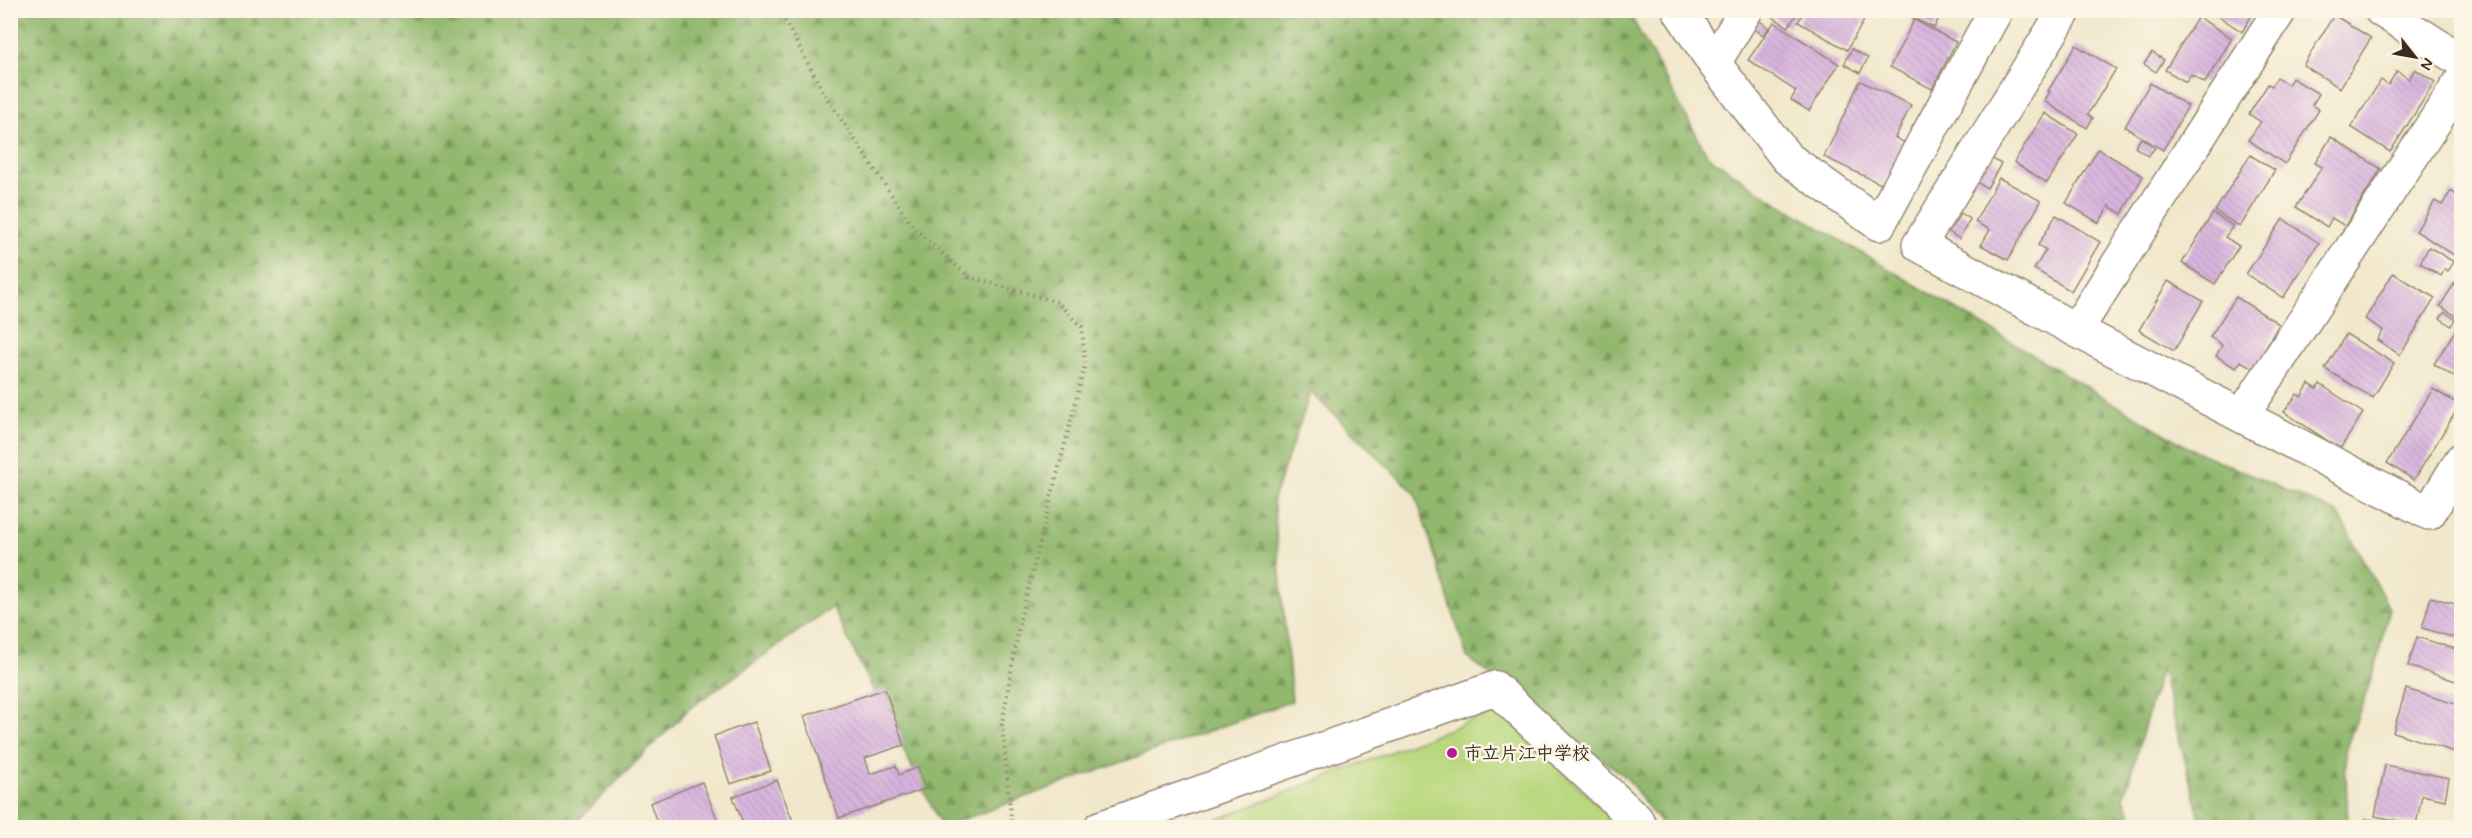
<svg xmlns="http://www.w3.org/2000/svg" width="2472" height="838" font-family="Mynerve,'Klee One',sans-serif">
  <defs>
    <pattern id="forest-firs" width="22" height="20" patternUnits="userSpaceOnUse" patternTransform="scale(1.5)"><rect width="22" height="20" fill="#92b86e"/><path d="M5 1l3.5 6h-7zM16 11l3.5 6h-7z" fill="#78965a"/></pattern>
    <pattern id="building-back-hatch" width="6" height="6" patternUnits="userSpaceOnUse" patternTransform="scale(1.5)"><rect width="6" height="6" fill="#d8b4de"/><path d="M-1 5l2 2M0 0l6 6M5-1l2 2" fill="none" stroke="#ba9bbe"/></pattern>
  </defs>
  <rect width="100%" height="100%" fill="#fcf5e5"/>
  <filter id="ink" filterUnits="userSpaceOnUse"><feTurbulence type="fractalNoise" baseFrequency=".0167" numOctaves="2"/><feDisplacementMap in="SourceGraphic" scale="12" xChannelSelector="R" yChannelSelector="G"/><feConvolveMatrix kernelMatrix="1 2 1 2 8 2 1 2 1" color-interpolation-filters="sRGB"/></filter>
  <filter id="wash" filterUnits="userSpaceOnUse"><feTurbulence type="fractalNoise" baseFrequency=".008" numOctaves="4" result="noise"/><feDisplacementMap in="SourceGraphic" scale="24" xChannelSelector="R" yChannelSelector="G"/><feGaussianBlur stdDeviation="1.35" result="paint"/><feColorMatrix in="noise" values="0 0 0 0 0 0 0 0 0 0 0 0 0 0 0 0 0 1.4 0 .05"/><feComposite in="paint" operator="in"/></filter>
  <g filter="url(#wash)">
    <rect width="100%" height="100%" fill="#f1e8cc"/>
    <path fill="#b9d87f" stroke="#7a814e" stroke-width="1.5" d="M1498 710 1622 828H1195Z"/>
    <path fill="url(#forest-firs)" stroke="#667146" stroke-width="1.5" d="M10 11H1628L1708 156 1768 197 2189 448 2338 513 2389 608 2375 669 2345 751 2348 827H2202L2161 668 2124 797 2134 827H1663L1627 778 1467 657 1415 493 1311 392 1273 499 1292 701 942 827 832 607 689 709 571 827H11Z"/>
    <g id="blocks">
      <g fill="url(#building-back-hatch)">
        <path d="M1771 10H1791L1797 14 1788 27 1768 14Z"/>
        <path d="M1805 10H1870L1847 50 1798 22Z"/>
        <path d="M1903 10H1960L1956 18 1943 11 1934 28 1902 13Z"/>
        <path d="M2210 10H2255L2242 32Z"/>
        <path d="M2334 15 2371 38 2340 88 2303 65Z"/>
        <path d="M2198 17 2232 38 2205 83 2191 75 2186 82 2165 70Z"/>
        <path d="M1756 18 1769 28 1763 35 1750 26Z"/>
        <path d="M1914 20 1956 42 1932 89 1890 67Z"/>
        <path d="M1774 22 1839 64 1809 111 1791 100 1796 91 1748 60Z"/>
        <path d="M2076 45 2116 69 2088 114 2093 118 2087 128 2044 101 2050 92 2048 91Z"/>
        <path d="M1852 49 1868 58 1860 73 1844 64Z"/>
        <path d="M2152 52 2164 60 2156 72 2144 64Z"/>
        <path d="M2415 69 2435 82 2390 152 2351 127 2381 80 2388 85 2397 71 2409 79Z"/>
        <path d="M2277 77 2288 85 2292 78 2319 94 2312 105 2319 110 2285 164 2248 140 2261 122 2249 114 2268 84 2272 86Z"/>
        <path d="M1860 81 1911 105 1895 138 1904 142 1883 185 1824 157Z"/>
        <path d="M2150 83 2188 106 2163 150 2125 127Z"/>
        <path d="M2045 113 2078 134 2047 183 2014 162Z"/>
        <path d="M2331 137 2381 169 2345 226 2332 218 2327 227 2296 207 2322 167 2315 163Z"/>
        <path d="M2141 138 2155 148 2148 156 2135 147Z"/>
        <path d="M2098 149 2143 176 2122 214 2109 206 2099 223 2066 203Z"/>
        <path d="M2250 155 2275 170 2240 227 2215 211Z"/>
        <path d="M1988 156 2001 164 1987 188 1973 180Z"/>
        <path d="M1999 178 2041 201 2008 260 1981 245 1990 230 1975 222Z"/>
        <path d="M2451 191 2462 198V250L2457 257 2416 231 2435 201 2442 205Z"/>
        <path d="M1961 213 1970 219 1959 239 1949 232Z"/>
        <path d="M2213 213 2233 226 2225 237 2239 246 2215 284 2182 263Z"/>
        <path d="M2056 215 2100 242 2071 291 2034 269 2046 250 2038 245Z"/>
        <path d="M2283 219 2319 243 2283 298 2246 274Z"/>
        <path d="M2429 247 2454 262 2448 271 2445 269 2441 276 2420 263Z"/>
        <path d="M2393 273 2435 298 2400 355 2377 340 2383 330 2365 319Z"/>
        <path d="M2168 281 2203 301 2174 351 2139 330Z"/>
        <path d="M2456 281 2462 284V320L2440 306Z"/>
        <path d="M2236 297 2279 324 2267 345 2271 348 2258 371 2241 361 2236 368 2216 356 2222 345 2210 337Z"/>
        <path d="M2445 312 2455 319 2451 326 2440 318Z"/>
        <path d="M2460 323 2462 325V382L2434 364Z"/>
        <path d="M2346 334 2394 363 2373 398 2325 369Z"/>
        <path d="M2309 384 2317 389 2320 384 2363 413 2340 449 2284 412 2297 394 2301 397Z"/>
        <path d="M2433 389 2460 405 2414 480 2387 463Z"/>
        <path d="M2431 597 2462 606V640L2422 628Z"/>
        <path d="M2417 637 2462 651V683L2408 666Z"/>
        <path d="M885 689 904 745 865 758 870 774 896 766 899 775 918 767 925 789 839 818 804 716Z"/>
        <path d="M2406 689 2462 706V732L2455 752 2393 732Z"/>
        <path d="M754 722 771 771 730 784 714 736Z"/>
        <path d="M2385 765 2449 778 2445 800 2422 795 2416 825 2375 816Z"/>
        <path d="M777 780 794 824 786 828H745L733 797Z"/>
        <path d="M702 782 721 828H659L650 803Z"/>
        <path d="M2365 819 2406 826V828H2364Z"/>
      </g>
    </g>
  </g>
  <g filter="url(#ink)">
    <use href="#blocks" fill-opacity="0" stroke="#968975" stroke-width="1.5"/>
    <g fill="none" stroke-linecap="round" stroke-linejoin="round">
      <defs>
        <g id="minor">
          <path d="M1679 10 1714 63 1787 158 1879 224 1996 10"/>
          <path d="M2065 10 1919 245 2076 330 2429 513 2462 459"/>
          <path d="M2381 10 2462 61"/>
          <path d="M1714 63 1746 10"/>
          <path d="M2076 330 2280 10"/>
          <path d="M2242 416 2462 80"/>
          <path d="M1100 828 1495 688 1636 819 1641 828"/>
        </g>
      </defs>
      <use href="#minor" stroke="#968975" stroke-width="36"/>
      <path stroke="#968975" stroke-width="4" stroke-dasharray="1.5 4.5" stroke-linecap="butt" d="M779 10 825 95 913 227 969 277 1057 302 1082 327 1085 365 1020 620 1002 724 1012 828"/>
      <use href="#minor" stroke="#fff" stroke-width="33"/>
    </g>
  </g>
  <circle fill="#b5179e" stroke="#fcf5e5" stroke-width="2" cx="1452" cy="753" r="6"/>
  <g text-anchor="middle" stroke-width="5" stroke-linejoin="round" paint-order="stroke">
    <g font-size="18" font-weight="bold" fill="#3b2a1e" stroke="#fcf5e5" text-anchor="start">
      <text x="1464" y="759">市立片江中学校</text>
    </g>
  </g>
  <rect width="2472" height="838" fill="none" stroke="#fcf5e5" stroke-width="36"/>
  <g transform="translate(2415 57) rotate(121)" stroke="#fcf5e5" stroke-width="4.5" paint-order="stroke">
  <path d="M0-4.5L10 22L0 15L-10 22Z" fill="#3b2a1e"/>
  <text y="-9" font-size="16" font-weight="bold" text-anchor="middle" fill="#3b2a1e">N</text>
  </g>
</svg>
